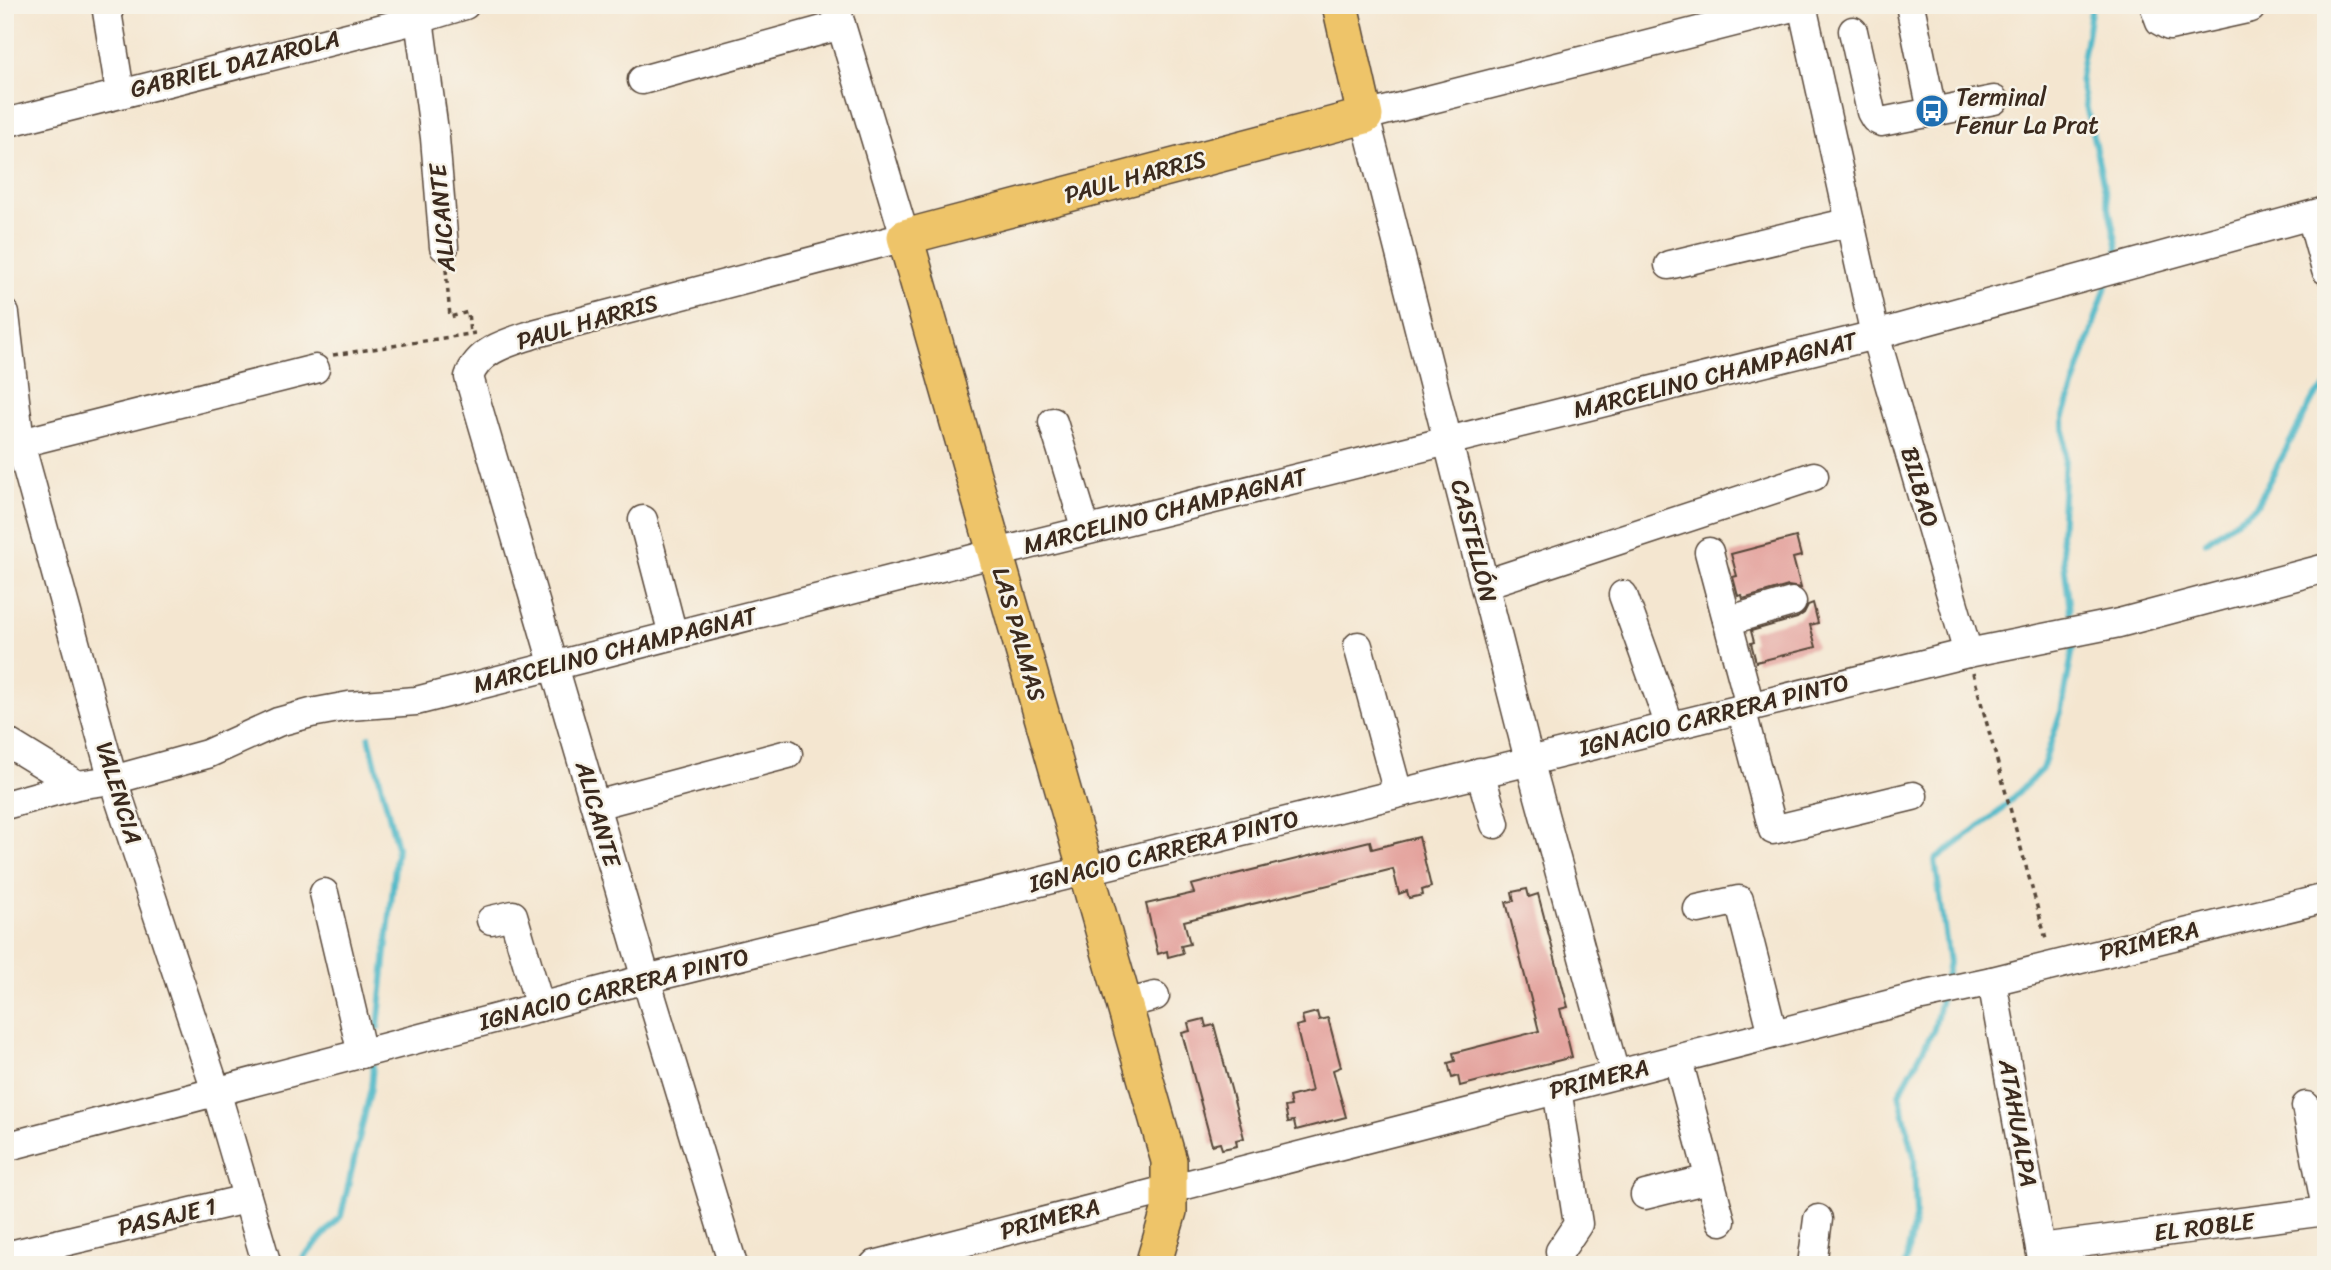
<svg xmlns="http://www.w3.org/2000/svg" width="2331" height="1270" font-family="Sriracha,sans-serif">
  <rect width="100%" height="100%" fill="#f7f3e8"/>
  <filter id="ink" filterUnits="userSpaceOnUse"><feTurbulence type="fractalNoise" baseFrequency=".0143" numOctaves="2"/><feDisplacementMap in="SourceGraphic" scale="14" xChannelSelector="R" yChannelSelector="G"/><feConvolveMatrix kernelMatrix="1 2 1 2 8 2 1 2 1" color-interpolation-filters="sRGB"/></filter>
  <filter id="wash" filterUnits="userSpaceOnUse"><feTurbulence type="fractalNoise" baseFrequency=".00686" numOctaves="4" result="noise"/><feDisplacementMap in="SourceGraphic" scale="28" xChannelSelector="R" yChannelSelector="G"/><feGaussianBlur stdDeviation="1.57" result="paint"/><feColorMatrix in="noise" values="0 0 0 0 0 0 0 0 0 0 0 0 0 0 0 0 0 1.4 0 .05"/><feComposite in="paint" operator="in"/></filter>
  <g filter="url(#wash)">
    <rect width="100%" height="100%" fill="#f4e6d0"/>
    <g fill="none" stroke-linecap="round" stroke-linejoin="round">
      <g stroke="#4bb7c7" stroke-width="6">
        <path d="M2092 5 2080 78 2118 249 2115 260"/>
        <path d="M2206 542 2256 506 2314 397 2326 387"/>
        <path d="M2070 611 2061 537 2065 454 2064 416 2108 280"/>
        <path d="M369 737 397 847 378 1028"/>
        <path d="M1945 982 1949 963 1935 860 2000 811 2042 769 2062 709 2073 648"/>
        <path d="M297 1265 341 1216 371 1088 373 1066"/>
        <path d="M1905 1265 1916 1214 1914 1156 1899 1094 1934 1029 1941 999"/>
      </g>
    </g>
    <g id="blocks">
      <g fill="#e39f9a">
        <path d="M1796 537 1801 556 1793 558 1801 588 1788 586 1743 599 1742 595 1738 596 1733 577 1737 576 1731 554Z"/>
        <path d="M1813 603 1818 623 1810 625 1816 647 1756 662 1751 643 1754 642 1751 631 1797 618 1804 613 1808 605Z"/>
        <path d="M1419 837 1431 887 1422 890 1423 895 1409 898 1407 891 1399 894 1393 869 1184 921 1190 944 1181 946 1183 953 1168 957 1167 951 1158 954 1146 904 1194 893 1191 885 1370 841 1372 849Z"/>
        <path d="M1527 889 1529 897 1538 894 1555 958 1568 1007 1560 1009 1572 1057 1460 1086 1458 1076 1452 1078 1448 1063 1455 1061 1453 1053 1539 1031 1506 902 1514 901 1512 892Z"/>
        <path d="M1317 1012 1319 1020 1328 1018 1341 1067 1333 1070 1346 1117 1296 1130 1294 1121 1288 1122 1285 1107 1291 1106 1289 1097 1312 1091 1296 1026 1304 1024 1302 1016Z"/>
        <path d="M1204 1019 1206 1027 1214 1025 1244 1138 1236 1140 1237 1146 1222 1149 1220 1143 1212 1145 1182 1033 1190 1031 1188 1023Z"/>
      </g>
    </g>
  </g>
  <g filter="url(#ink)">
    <use href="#blocks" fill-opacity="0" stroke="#574639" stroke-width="2"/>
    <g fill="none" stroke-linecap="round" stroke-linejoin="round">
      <defs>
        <g id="minor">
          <path d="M106 5 120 92"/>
          <path d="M420 5 419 19 435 138 444 247"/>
          <path d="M1802 5 1875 335 1968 653"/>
          <path d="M1910 5 1932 111"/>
          <path d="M2154 5 2160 21 2169 26 2251 8"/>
          <path d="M1853 31 1871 112 1875 119 1881 122 1994 100"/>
          <path d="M642 80 841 25"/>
          <path d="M5 123 419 19 465 5"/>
          <path d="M2311 216 2326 270"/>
          <path d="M1669 265 1850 222"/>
          <path d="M5 314 20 443 113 780 216 1091 267 1265"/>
          <path d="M1053 422 1086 530"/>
          <path d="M5 447 315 369"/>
          <path d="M643 520 673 635"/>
          <path d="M1709 552 1750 706"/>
          <path d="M1485 584 1814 476"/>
          <path d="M1623 595 1670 726"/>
          <path d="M1727 621 1792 602"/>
          <path d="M1358 646 1398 793"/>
          <path d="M1741 708 1773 830 1913 796"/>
          <path d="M5 741 77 785"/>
          <path d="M1480 772 1495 824"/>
          <path d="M5 805 77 785 113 780 207 754 278 722 311 713 349 706 416 701 996 553 1875 335 2326 211"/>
          <path d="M596 805 788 754"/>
          <path d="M324 893 362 1054"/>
          <path d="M1698 909 1739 900 1773 1034"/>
          <path d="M491 920 513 915 540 1007"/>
          <path d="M1992 981 2043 1265"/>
          <path d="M1126 1004 1155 996"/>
          <path d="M1678 1060 1721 1221"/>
          <path d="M1615 1074 1529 760 1365 116 1801 5"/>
          <path d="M1557 1089 1578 1224 1560 1251"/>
          <path d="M2306 1106 2326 1208"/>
          <path d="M5 1147 646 979 1968 653 2119 623 2326 568"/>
          <path d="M1645 1195 1709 1179"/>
          <path d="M2040 1248 2326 1211"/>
          <path d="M5 1256 246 1199"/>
          <path d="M733 1265 646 979 469 377C479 348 511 342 537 333L905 237 835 5"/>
          <path d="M874 1265 1922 996 1992 981 2326 898"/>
          <path d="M1812 1265 1818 1219"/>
        </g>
        <path id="major" d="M1153 1265 1169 1211V1161L905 237 1365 116 1340 5"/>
      </defs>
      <use href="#minor" stroke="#574639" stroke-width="31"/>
      <use href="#major" stroke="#574639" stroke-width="38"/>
      <g stroke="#574639" stroke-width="3.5" stroke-dasharray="5 5" stroke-linecap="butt">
        <path d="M446 269 450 317 468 312 470 334 475 333"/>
        <path d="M333 355 470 334"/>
        <path d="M1973 673 2047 943"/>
      </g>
      <use href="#minor" stroke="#fff" stroke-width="28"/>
      <use href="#major" stroke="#eec469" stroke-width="35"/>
    </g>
  </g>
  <defs>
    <symbol id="bus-disc" viewBox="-11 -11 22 22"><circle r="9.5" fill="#1f6fb2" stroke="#f7f3e8"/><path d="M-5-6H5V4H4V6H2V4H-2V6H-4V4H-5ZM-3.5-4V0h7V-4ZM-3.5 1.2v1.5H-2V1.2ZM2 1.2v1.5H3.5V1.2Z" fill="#fff"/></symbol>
  </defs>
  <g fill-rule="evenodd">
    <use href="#bus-disc" x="1913" y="92" width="38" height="38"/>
  </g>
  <g text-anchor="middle" stroke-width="5" stroke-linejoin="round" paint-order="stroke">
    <g font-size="24" fill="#3b2a1e" stroke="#f7f3e8">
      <text transform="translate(235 64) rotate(-14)" y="8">GABRIEL DAZAROLA</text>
      <text transform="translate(1135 177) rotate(-15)" y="8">PAUL HARRIS</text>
      <text transform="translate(442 218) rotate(-95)" y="8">ALICANTE</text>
      <text transform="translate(587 322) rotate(-16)" y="8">PAUL HARRIS</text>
      <text transform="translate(1715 375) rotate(-14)" y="8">MARCELINO CHAMPAGNAT</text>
      <text transform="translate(1920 487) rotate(74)" y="8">BILBAO</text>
      <text transform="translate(1165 511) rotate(-14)" y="8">MARCELINO CHAMPAGNAT</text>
      <text transform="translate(1474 541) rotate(76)" y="8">CASTELLÓN</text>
      <text transform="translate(1019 634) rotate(74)" y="8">LAS PALMAS</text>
      <text transform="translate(615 650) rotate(-14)" y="8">MARCELINO CHAMPAGNAT</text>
      <text transform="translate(1714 715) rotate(-14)" y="8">IGNACIO CARRERA PINTO</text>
      <text transform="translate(119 793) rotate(73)" y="8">VALENCIA</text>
      <text transform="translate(598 814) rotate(74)" y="8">ALICANTE</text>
      <text transform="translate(1164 851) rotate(-14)" y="8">IGNACIO CARRERA PINTO</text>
      <text transform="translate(2149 941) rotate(-14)" y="8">PRIMERA</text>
      <text transform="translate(614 989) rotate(-14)" y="8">IGNACIO CARRERA PINTO</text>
      <text transform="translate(1599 1079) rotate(-14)" y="8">PRIMERA</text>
      <text transform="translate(2018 1123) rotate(80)" y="8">ATAHUALPA</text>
      <text transform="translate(167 1217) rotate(-13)" y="8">PASAJE 1</text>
      <text transform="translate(1050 1219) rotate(-15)" y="8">PRIMERA</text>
      <text transform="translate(2204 1227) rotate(-7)" y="8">EL ROBLE</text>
    </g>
    <g font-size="24" fill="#3b2a1e" stroke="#f7f3e8" text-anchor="start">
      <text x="1956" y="105">Terminal<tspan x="1956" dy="28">Fenur La Prat</tspan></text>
    </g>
  </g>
  <rect width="2331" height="1270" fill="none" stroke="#f7f3e8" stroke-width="28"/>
</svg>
